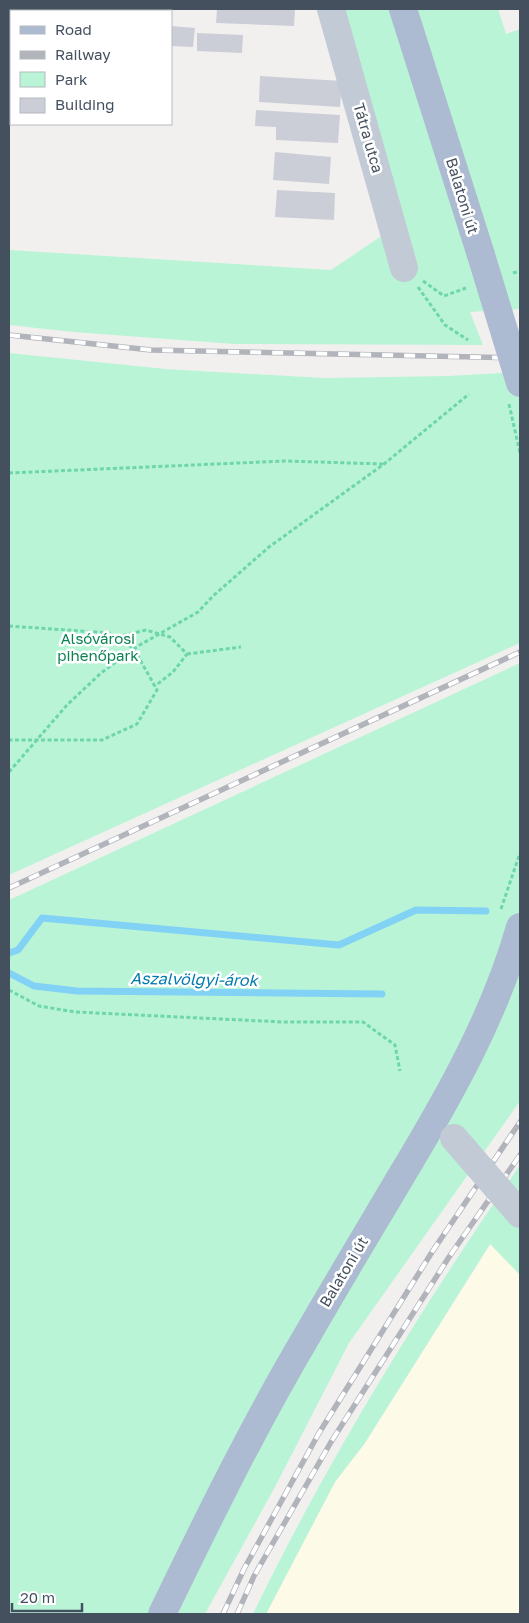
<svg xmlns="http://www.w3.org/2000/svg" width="529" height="1623" font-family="'Golos Text',sans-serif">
  <rect width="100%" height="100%" fill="#f2f0ef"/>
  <path fill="#fefae8" d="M491 1244 520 1275V1614H266L335 1482 365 1443Z"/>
  <g fill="#baf4d6">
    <path d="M317 9H498L506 34 520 29V309L470 312 483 345 234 344 73 332 9 325V250L331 270 383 235Z"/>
    <path d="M9 353 166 369 324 378 448 376 520 372V643L9 875Z"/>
    <path d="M520 663V1101L349 1343 276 1485 205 1614H9V900Z"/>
    <path d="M520 1165V1275L490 1244 365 1443 335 1482 266 1614H253C329 1457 421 1308 520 1165Z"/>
  </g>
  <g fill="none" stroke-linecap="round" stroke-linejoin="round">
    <g stroke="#82d2f5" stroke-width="7">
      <path d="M9 953 18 950 42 918 339 945 416 910 486 911"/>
      <path d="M9 973 34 986 77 991 382 994"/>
    </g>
  </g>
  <g fill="#cbced6">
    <path d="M217 9H295L294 26 216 23Z"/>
    <path d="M171 26 195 28 193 47 171 46Z"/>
    <path d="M197 33 243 35 242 53 197 51Z"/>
    <path d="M260 76 342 81 340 107 259 102Z"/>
    <path d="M256 110 340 115 338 143 276 140V127L255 126Z"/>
    <path d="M275 152 331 157 329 184 273 180Z"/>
    <path d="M277 190 335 193 334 220 275 217Z"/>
  </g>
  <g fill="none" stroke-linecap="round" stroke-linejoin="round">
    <g stroke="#6ed6ac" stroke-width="3" stroke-dasharray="4 2.5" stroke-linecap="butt">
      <path d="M513 273 520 271"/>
      <path d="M423 281 444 296 466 288"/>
      <path d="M418 287 445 325 468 340"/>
      <path d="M9 473 285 461 383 464"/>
      <path d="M9 626 110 633 134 649 157 690 137 724 102 740H9"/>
      <path d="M117 637 146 630 170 637 187 654 173 672 155 686"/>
      <path d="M187 654 241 647"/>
      <path d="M9 772 67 705 101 673 138 646 198 612 213 596 269 547 384 464 469 394"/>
      <path d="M501 909 520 853"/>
      <path d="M9 990 39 1006 75 1012 283 1022H363L395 1045 400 1071"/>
    </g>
    <path stroke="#c2cad6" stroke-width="28" d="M331 9 404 268"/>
    <g stroke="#acbbd1" stroke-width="28">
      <path d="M403 9 481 255"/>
      <path d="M162 1614C208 1519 254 1425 308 1334 339 1280 371 1227 403 1173 450 1095 495 1015 520 927"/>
    </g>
    <defs>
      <g id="rail">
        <path d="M9 335 151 350 520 358"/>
        <path d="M9 888 520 652"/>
        <path d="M223 1614 244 1569 319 1433 432 1252 520 1122"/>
        <path d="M237 1614 254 1576 331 1442 449 1257 520 1155"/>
      </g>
    </defs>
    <use href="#rail" stroke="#b1b4bb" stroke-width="5.5"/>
    <use href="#rail" stroke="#fff" stroke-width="4" stroke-dasharray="11" stroke-linecap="butt"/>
    <path stroke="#6ed6ac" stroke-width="3" stroke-dasharray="4 2.5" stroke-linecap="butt" d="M509 404 520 453"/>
    <path stroke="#c2cad6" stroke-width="28" d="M454 1138 520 1214"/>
    <path stroke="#acbbd1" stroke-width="28" d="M481 255 520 383"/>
  </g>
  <g text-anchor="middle" stroke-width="5" stroke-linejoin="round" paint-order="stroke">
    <g font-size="15" fill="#45505f" stroke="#fff">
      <text transform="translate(368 138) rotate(74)" y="5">Tátra utca</text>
      <text transform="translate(462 196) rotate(73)" y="5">Balatoni út</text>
      <text transform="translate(344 1272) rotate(-59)" y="5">Balatoni út</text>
    </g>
    <g font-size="15" fill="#0d8354" stroke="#fff">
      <text x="98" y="644">Alsóvárosi<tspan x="98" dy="17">pihenőpark</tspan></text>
    </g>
    <g font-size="16" font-style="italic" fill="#017aaf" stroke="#fff">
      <text transform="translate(194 979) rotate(1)" y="6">Aszalvölgyi-árok</text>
    </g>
  </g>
  <rect width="529" height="1623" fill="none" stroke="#45505f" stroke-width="20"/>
  <rect x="10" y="10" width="162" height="115" fill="#ffffff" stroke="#b5b9bf"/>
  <rect x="20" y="26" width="25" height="8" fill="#acbbd1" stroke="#b5b9bf"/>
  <text x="55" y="35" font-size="15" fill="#45505f">Road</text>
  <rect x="20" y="51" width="25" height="8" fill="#b1b4bb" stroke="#b5b9bf"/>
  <text x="55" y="60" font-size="15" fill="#45505f">Railway</text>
  <rect x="20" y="72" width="25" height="15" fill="#baf4d6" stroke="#b5b9bf"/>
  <text x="55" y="85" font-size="15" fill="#45505f">Park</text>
  <rect x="20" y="98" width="25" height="15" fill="#cbced6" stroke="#b5b9bf"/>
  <text x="55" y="110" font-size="15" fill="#45505f">Building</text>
  <path d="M12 1603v8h70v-8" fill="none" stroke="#45505f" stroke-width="2.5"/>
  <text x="20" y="1603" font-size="15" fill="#45505f" stroke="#ffffff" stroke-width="4" paint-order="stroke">20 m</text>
</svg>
